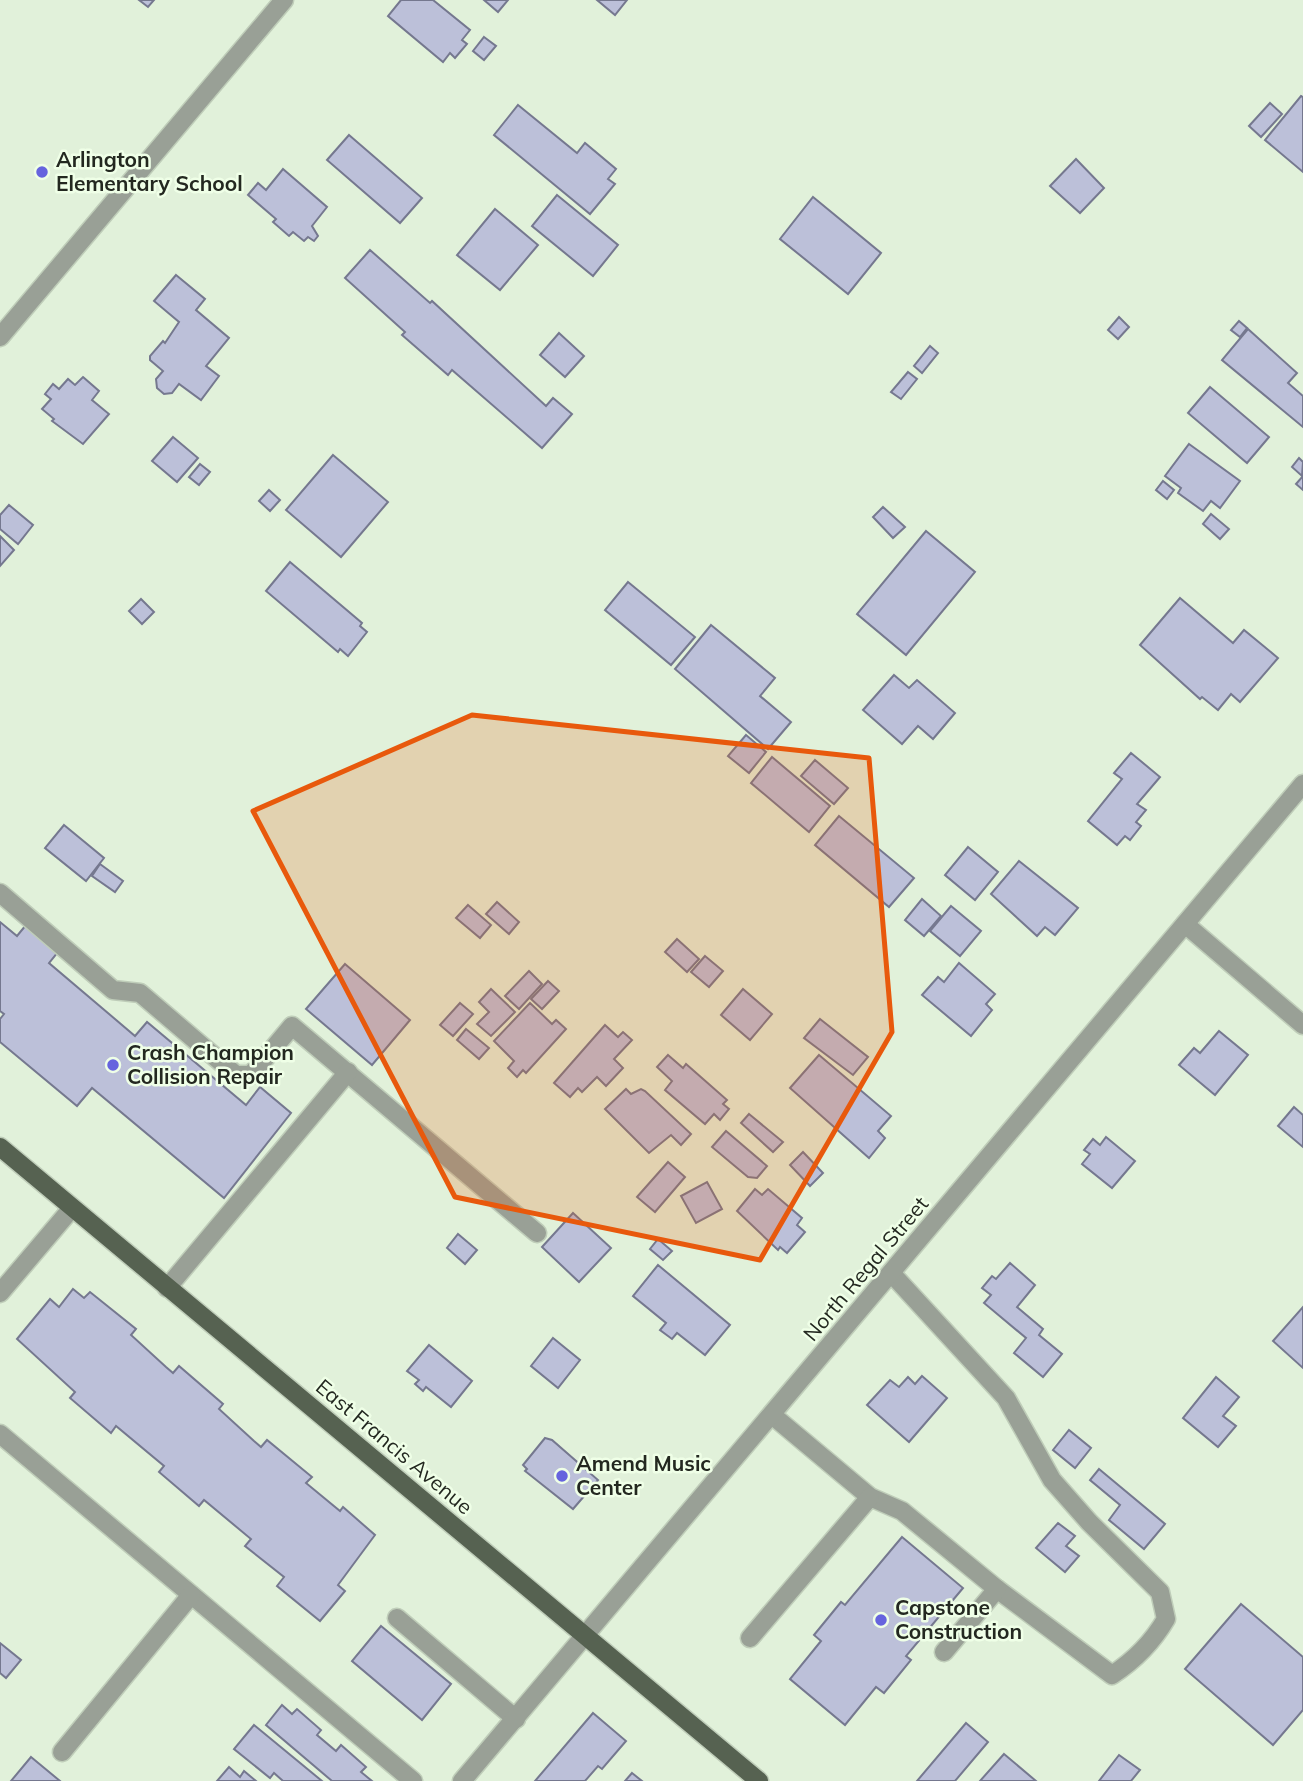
<svg xmlns="http://www.w3.org/2000/svg" width="1303" height="1781" font-family="Mulish,sans-serif">
  <rect width="100%" height="100%" fill="#e1f1da"/>
  <g fill="#bcc0d9" stroke="#75788f" stroke-width="2">
    <path d="M139 0H154L148 7Z"/>
    <path d="M401 0H433L470 30 462 40 467 44 455 58 450 53 443 62 388 16Z"/>
    <path d="M484 0H508L498 12Z"/>
    <path d="M597 0H627L615 15Z"/>
    <path d="M484 37 496 46 484 60 473 51Z"/>
    <path d="M1301 96 1303 97V172L1265 140Z"/>
    <path d="M1270 103 1282 114 1261 137 1249 126Z"/>
    <path d="M518 105 577 153 585 143 616 169 608 179 615 184 590 214 494 135Z"/>
    <path d="M349 135 422 198 400 223 327 160Z"/>
    <path d="M1076 159 1104 188 1080 213 1050 186Z"/>
    <path d="M283 169 327 207 312 226 318 236 314 241 308 237 304 241 293 232 289 236 273 222 276 219 248 195 258 183 266 190Z"/>
    <path d="M557 195 618 245 593 276 532 226Z"/>
    <path d="M813 197 881 253 848 294 780 239Z"/>
    <path d="M495 209 538 245 500 290 457 255Z"/>
    <path d="M370 250 430 303 432 301 546 406 553 398 572 414 542 448 452 370 448 375 402 335 405 332 345 278Z"/>
    <path d="M176 275 205 299 196 310 229 338 206 366 219 376 201 400 179 384 172 393 164 394 157 388 156 379 163 371 150 360V356L163 341 165 343 179 322 154 301Z"/>
    <path d="M1119 317 1129 327 1118 339 1108 330Z"/>
    <path d="M1239 321 1247 328 1240 337 1231 330Z"/>
    <path d="M1248 329 1297 373 1288 383 1303 396V427L1222 360Z"/>
    <path d="M559 333 584 356 565 377 540 355Z"/>
    <path d="M930 346 938 353 922 373 914 366Z"/>
    <path d="M908 372 917 379 901 399 891 392Z"/>
    <path d="M83 377 99 391 92 400 109 414 83 444 52 421 54 419 42 409 51 399 45 394 53 384 59 389 68 379 75 385Z"/>
    <path d="M1210 387 1269 437 1247 463 1188 413Z"/>
    <path d="M173 437 198 458 177 482 152 461Z"/>
    <path d="M1189 444 1240 481 1220 508 1211 501 1203 511 1178 493 1181 488 1165 476Z"/>
    <path d="M333 455 388 502 341 557 286 510Z"/>
    <path d="M1299 458 1303 462 1302 476 1292 467Z"/>
    <path d="M200 464 210 472 199 485 189 477Z"/>
    <path d="M1303 476V490L1296 484Z"/>
    <path d="M1163 481 1174 490 1167 499 1156 490Z"/>
    <path d="M269 490 280 500 270 511 259 501Z"/>
    <path d="M9 505 33 525 18 544 0 529V515Z"/>
    <path d="M883 507 905 527 893 538 873 517Z"/>
    <path d="M1211 514 1229 529 1220 539 1203 524Z"/>
    <path d="M926 531 975 572 906 655 857 614Z"/>
    <path d="M0 536 14 550 0 566Z"/>
    <path d="M290 562 362 623 360 626 367 632 348 656 340 649 338 652 266 591Z"/>
    <path d="M628 582 695 637 671 665 605 610Z"/>
    <path d="M1180 598 1233 643 1244 630 1278 658 1240 702 1231 694 1218 710 1202 697 1200 699 1140 645Z"/>
    <path d="M141 599 154 612 142 624 129 611Z"/>
    <path d="M711 625 775 678 760 696 791 722 768 749 675 669Z"/>
    <path d="M894 675 909 688 917 680 955 713 933 739 918 726 902 744 863 710Z"/>
    <path d="M746 735 766 752 749 773 728 756Z"/>
    <path d="M1131 753 1160 777 1137 804 1146 810 1136 822 1141 826 1130 840 1125 836 1117 845 1088 821 1122 779 1114 773Z"/>
    <path d="M772 757 830 806 809 832 751 783Z"/>
    <path d="M815 760 848 788 834 804 801 776Z"/>
    <path d="M839 816 914 878 889 907 815 845Z"/>
    <path d="M64 825 104 858 86 881 45 848Z"/>
    <path d="M968 847 998 872 975 900 945 875Z"/>
    <path d="M1019 861 1078 908 1055 935 1045 927 1037 936 991 894Z"/>
    <path d="M100 864 123 881 115 892 92 876Z"/>
    <path d="M922 899 941 916 924 936 905 920Z"/>
    <path d="M497 902 519 922 509 934 486 914Z"/>
    <path d="M468 905 491 925 480 938 456 918Z"/>
    <path d="M951 906 981 931 960 956 930 931Z"/>
    <path d="M0 922 17 936 26 925 58 952 49 963 135 1036 147 1022 246 1105 260 1087 291 1113 224 1198 92 1088 77 1106 0 1042V1019L4 1014 0 1011Z"/>
    <path d="M677 939 699 959 687 972 665 952Z"/>
    <path d="M705 956 723 971 709 987 691 972Z"/>
    <path d="M959 963 995 994 986 1004 992 1010 971 1036 922 995 938 977 944 982Z"/>
    <path d="M345 964 410 1020 372 1065 306 1009Z"/>
    <path d="M529 971 542 984 519 1009 505 996Z"/>
    <path d="M548 981 559 991 542 1009 531 999Z"/>
    <path d="M491 989 515 1012 491 1036 477 1024 489 1012 479 1002Z"/>
    <path d="M743 989 772 1014 750 1040 721 1015Z"/>
    <path d="M460 1003 473 1014 453 1036 440 1025Z"/>
    <path d="M530 1003 552 1024 556 1020 566 1029 526 1073 523 1070 517 1077 508 1068 514 1061 494 1041Z"/>
    <path d="M820 1019 868 1057 853 1075 804 1038Z"/>
    <path d="M605 1025 618 1037 623 1032 632 1040 614 1059 623 1068 606 1086 597 1077 582 1092 578 1088 570 1097 554 1083Z"/>
    <path d="M466 1029 489 1048 479 1059 457 1040Z"/>
    <path d="M1219 1031 1248 1055 1215 1095 1179 1065 1194 1048 1200 1053Z"/>
    <path d="M668 1055 683 1068 686 1064 727 1100 723 1104 729 1109 720 1120 714 1114 705 1124 665 1090 672 1081 657 1067Z"/>
    <path d="M819 1055 891 1116 878 1131 885 1138 869 1158 790 1088Z"/>
    <path d="M626 1089 631 1094 641 1089 645 1091 691 1134 681 1145 671 1135 649 1153 605 1109Z"/>
    <path d="M1294 1107 1303 1115V1147L1278 1126Z"/>
    <path d="M749 1114 783 1142 773 1152 741 1123Z"/>
    <path d="M726 1131 767 1166 757 1178 748 1177 712 1147Z"/>
    <path d="M1106 1137 1135 1161 1112 1188 1082 1164 1090 1154 1084 1150 1093 1139 1100 1145Z"/>
    <path d="M803 1152 823 1173 810 1186 790 1165Z"/>
    <path d="M668 1162 685 1177 655 1212 637 1197Z"/>
    <path d="M707 1182 722 1209 696 1223 681 1196Z"/>
    <path d="M755 1189 762 1195 768 1189 802 1218 797 1225 805 1232 787 1253 780 1247 778 1250 737 1211Z"/>
    <path d="M573 1213 611 1248 579 1282 542 1247Z"/>
    <path d="M458 1234 477 1250 465 1264 447 1248Z"/>
    <path d="M658 1239 672 1251 663 1260 650 1249Z"/>
    <path d="M1010 1263 1035 1285 1017 1307 1043 1329 1039 1335 1062 1354 1043 1377 1014 1353 1026 1338 984 1303 991 1295 982 1288 992 1276 996 1279Z"/>
    <path d="M658 1265 730 1325 705 1355 677 1333 672 1339 660 1330 666 1323 633 1296Z"/>
    <path d="M73 1289 84 1298 90 1292 136 1329 131 1335 166 1367 173 1373 179 1366 223 1404 219 1409 254 1441 261 1447 267 1440 312 1477 306 1483 340 1511 343 1507 375 1535 338 1585 345 1591 320 1621 277 1586 284 1577 245 1546 251 1539 204 1500 199 1506 159 1472 164 1466 116 1426 111 1433 70 1398 75 1392 17 1339 50 1299 59 1307Z"/>
    <path d="M1303 1307V1368L1273 1341Z"/>
    <path d="M553 1338 580 1360 558 1388 531 1366Z"/>
    <path d="M429 1345 472 1381 451 1407 426 1387 423 1391 415 1384 419 1380 407 1371Z"/>
    <path d="M922 1376 947 1398 909 1442 867 1405 890 1380 899 1387 908 1377 915 1384Z"/>
    <path d="M1216 1377 1239 1397 1223 1416 1236 1426 1218 1447 1183 1418Z"/>
    <path d="M1069 1430 1091 1448 1075 1468 1053 1450Z"/>
    <path d="M545 1438 552 1440 598 1480 573 1509 525 1471 527 1469 523 1465Z"/>
    <path d="M1099 1469 1165 1524 1144 1549 1109 1520 1120 1505 1090 1480Z"/>
    <path d="M1058 1523 1075 1536 1066 1546 1079 1556 1065 1572 1036 1548Z"/>
    <path d="M902 1537 963 1588 906 1656 911 1660 884 1693 876 1687 845 1725 790 1679 821 1641 814 1635 841 1602 845 1605Z"/>
    <path d="M1241 1604 1303 1657V1710L1273 1745 1185 1669Z"/>
    <path d="M381 1626 451 1684 422 1720 352 1661Z"/>
    <path d="M0 1643 21 1660 6 1678 0 1673Z"/>
    <path d="M282 1705 292 1714 297 1709 321 1730 317 1735 336 1751 341 1745 366 1767 361 1772 372 1781H332L266 1725Z"/>
    <path d="M593 1713 626 1741 602 1769 598 1766 585 1781H535Z"/>
    <path d="M966 1723 988 1742 955 1781H917Z"/>
    <path d="M254 1725 322 1781H283L274 1773 270 1778 234 1749Z"/>
    <path d="M1004 1754 1036 1781H980Z"/>
    <path d="M1119 1755 1140 1770 1131 1781H1099Z"/>
    <path d="M31 1757 60 1781H11Z"/>
    <path d="M229 1767 240 1777 244 1771 256 1781H217Z"/>
    <path d="M632 1773 642 1781H625Z"/>
  </g>
  <g fill="none" stroke-linecap="round" stroke-linejoin="round">
    <defs>
      <g id="minor">
        <path d="M0 337 284 0"/>
        <path d="M0 893 113 990 140 993 236 1075H251L292 1026 537 1233"/>
        <path d="M1185 924 1303 1025"/>
        <path d="M892 1274 1006 1398 1052 1480 1089 1522 1160 1592 1166 1619C1152 1643 1135 1660 1112 1675L997 1589"/>
        <path d="M167 1288 348 1072"/>
        <path d="M0 1293 72 1208"/>
        <path d="M772 1415 870 1497 902 1511 997 1589 944 1652"/>
        <path d="M0 1434 413 1781"/>
        <path d="M397 1618 516 1719"/>
        <path d="M750 1638 870 1497"/>
        <path d="M62 1752 191 1595"/>
        <path d="M462 1781 1303 784"/>
      </g>
      <path id="major" d="M0 1147 759 1781"/>
    </defs>
    <use href="#minor" stroke="#bfcdb9" stroke-width="21"/>
    <use href="#major" stroke="#bfcdb9" stroke-width="21"/>
    <use href="#minor" stroke="#99a096" stroke-width="18"/>
    <use href="#major" stroke="#566251" stroke-width="18"/>
  </g>
  <path fill="#e8590c" fill-opacity="0.2" stroke="#e8590c" stroke-width="5" stroke-linejoin="round" d="M472 715 869 758 892 1032 760 1260 455 1197 253 811Z"/>
  <g fill="#6664de" stroke="#efffe7" stroke-width="2.5">
    <circle cx="42" cy="172" r="7"/>
    <circle cx="113" cy="1065" r="7"/>
    <circle cx="562" cy="1476" r="7"/>
    <circle cx="881" cy="1620" r="7"/>
  </g>
  <g text-anchor="middle" stroke-width="5" stroke-linejoin="round" paint-order="stroke">
    <g font-size="21" font-weight="bold" fill="#232820" stroke="#efffe7" text-anchor="start">
      <text x="56" y="167">Arlington<tspan x="56" dy="24">Elementary School</tspan></text>
      <text x="127" y="1060">Crash Champion<tspan x="127" dy="24">Collision Repair</tspan></text>
      <text x="576" y="1471">Amend Music<tspan x="576" dy="24">Center</tspan></text>
      <text x="895" y="1615">Capstone<tspan x="895" dy="24">Construction</tspan></text>
    </g>
    <g font-size="21" fill="#232820" stroke="#efffe7">
      <text transform="translate(866 1269) rotate(-50)" y="7">North Regal Street</text>
      <text transform="translate(394 1447) rotate(40)" y="7">East Francis Avenue</text>
    </g>
  </g>
</svg>
